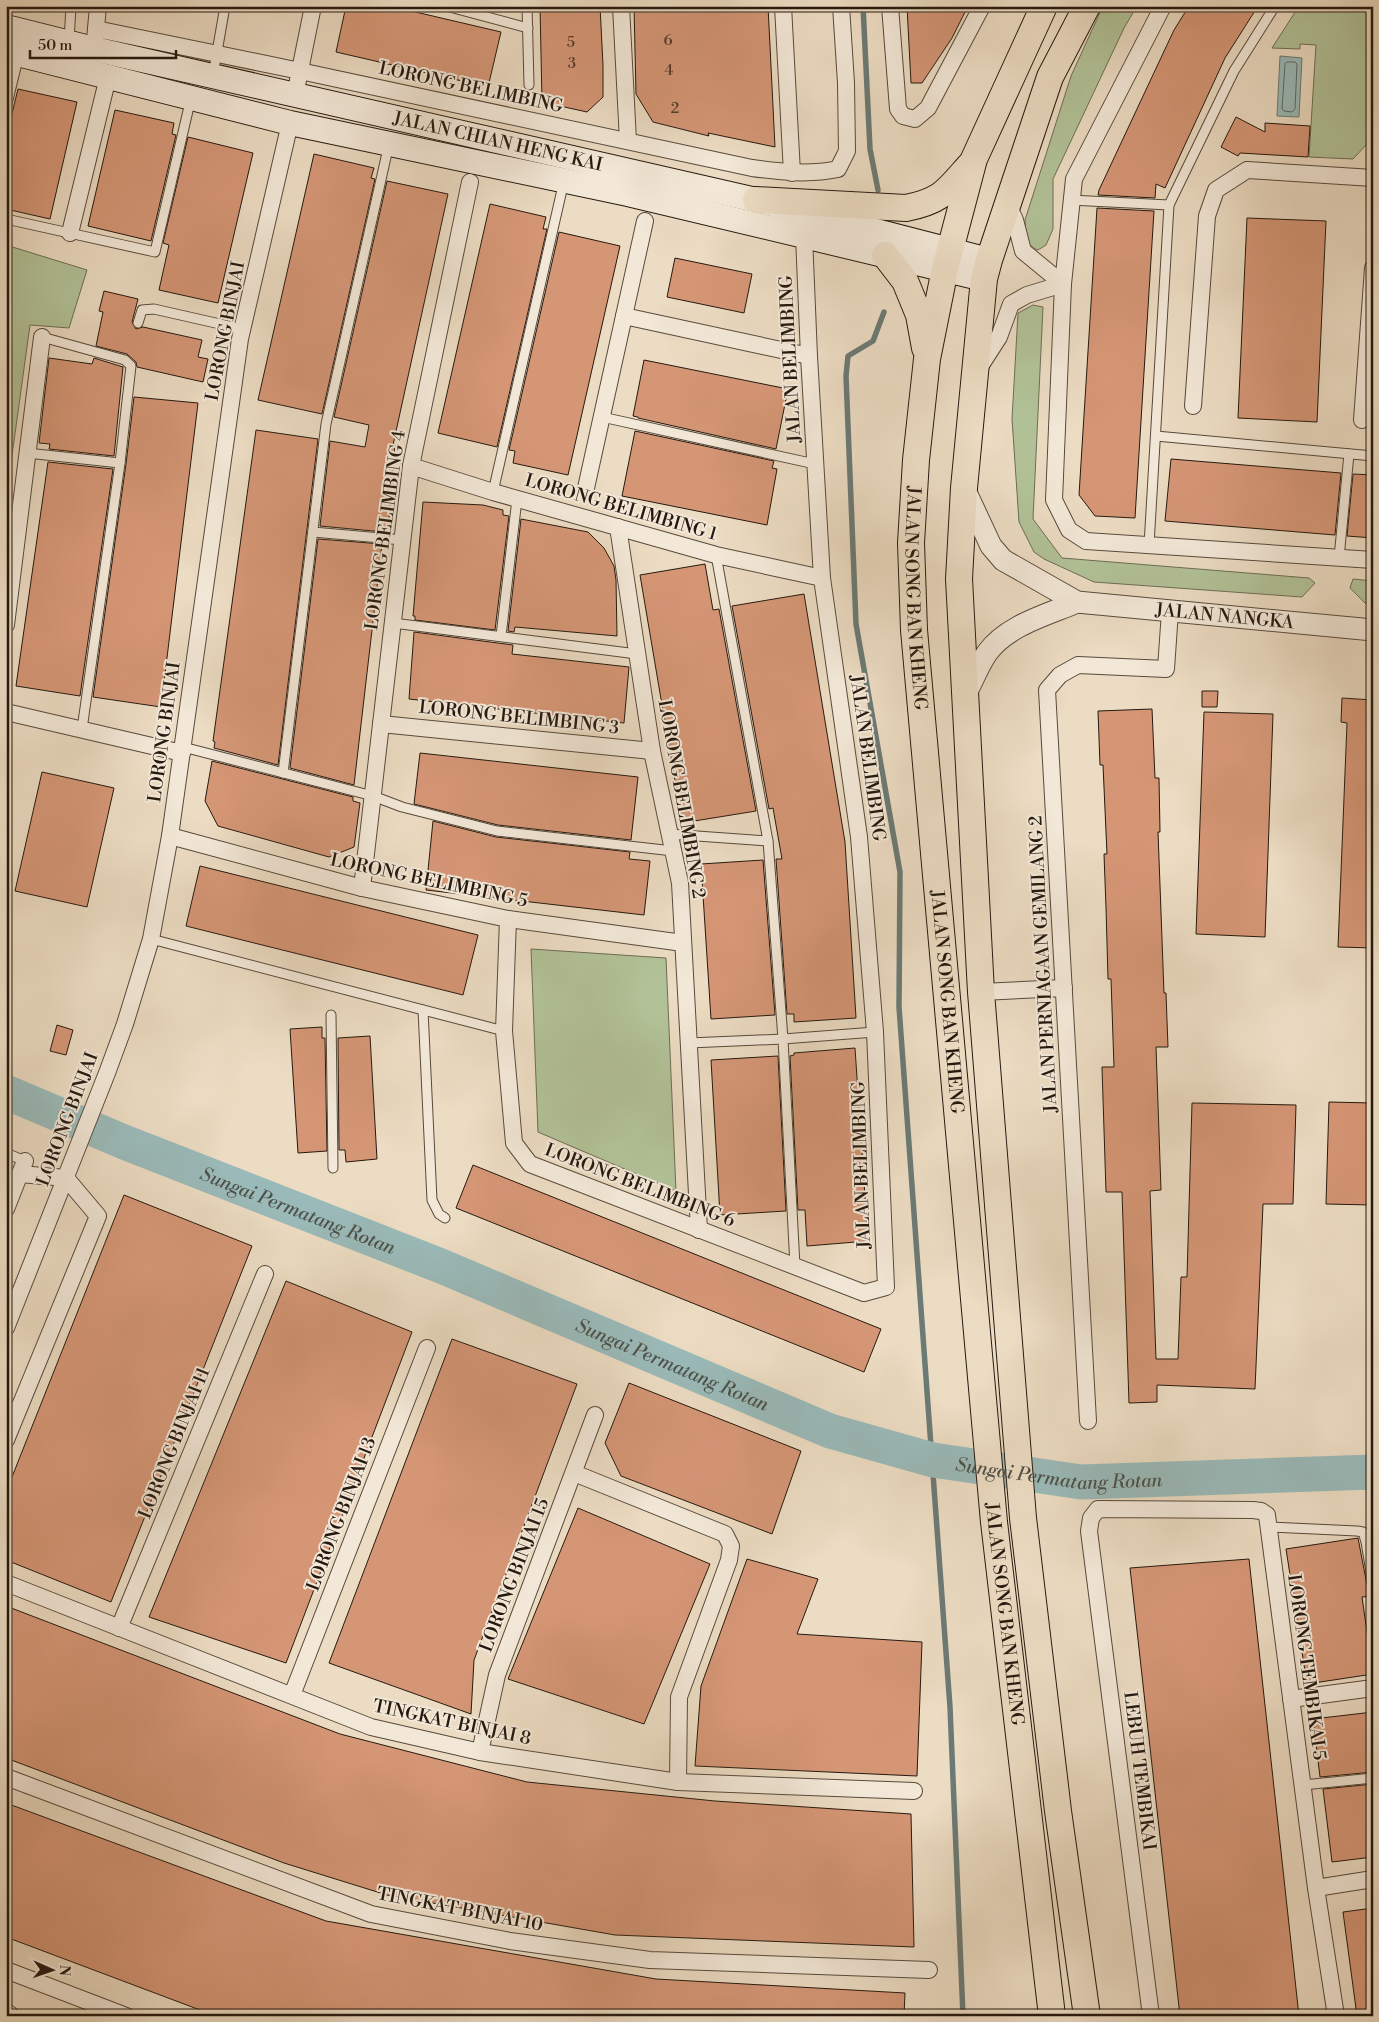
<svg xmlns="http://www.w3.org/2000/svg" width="1379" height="2022" font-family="'Libre Bodoni',serif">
  <rect width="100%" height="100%" fill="#ecdcc3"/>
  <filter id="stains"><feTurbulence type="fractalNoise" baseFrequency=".004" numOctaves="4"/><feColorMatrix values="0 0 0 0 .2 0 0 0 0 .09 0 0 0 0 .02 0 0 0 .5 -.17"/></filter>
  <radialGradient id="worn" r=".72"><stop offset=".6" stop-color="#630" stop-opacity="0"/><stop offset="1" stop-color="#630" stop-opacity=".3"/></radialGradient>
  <g fill="#b2c298" stroke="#6c6e54">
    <path d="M1103 6H1137L1124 28 1053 179V229L1046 245 1038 250C1024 245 1026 232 1025 220L1071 76Z"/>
    <path d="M1299 6H1373L1367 144 1353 159 1309 157 1316 45 1300 44V49L1272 48Z"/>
    <path d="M6 245 87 270 69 328 30 325 6 499Z"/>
    <path d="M1033 305 1043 307 1033 519 1062 558 1309 578 1315 583 1302 597 1094 582 1044 559 1034 552 1019 522 1012 419 1018 313Z"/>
    <path d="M1353 579 1373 581V604L1365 603 1350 588Z"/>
    <path d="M531 949 666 958 676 1191 538 1132Z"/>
  </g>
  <path fill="#9abab9" stroke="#6b7a75" d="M1280 56 1302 58 1299 117 1277 116Z"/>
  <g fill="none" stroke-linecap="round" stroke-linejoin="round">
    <path stroke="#606a64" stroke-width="1" d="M1287 62H1295L1297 64 1295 109 1292 112 1284 111 1282 109 1285 64Z"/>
    <g stroke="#6b7a75" stroke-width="5.5">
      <path d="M863 6 870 149 878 190"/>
      <path d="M884 312 873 341 848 356 846 376 856 624 900 872 899 1007 950 1707 963 2016"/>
    </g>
    <path stroke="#9abab9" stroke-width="35" id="s1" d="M6 1092 124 1142 441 1266 830 1431 933 1460 1081 1482 1373 1472"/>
  </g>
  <g fill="#d59676" stroke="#25190f">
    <path d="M346 6H390L501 32 488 87 336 52Z"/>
    <path d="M540 6H600L603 65V97L587 112 542 102Z"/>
    <path d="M634 6H768L775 147 708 133 709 136 653 122 636 94Z"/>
    <path d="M907 6H968L952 38 922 83H911Z"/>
    <path d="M1189 6H1258L1225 58 1165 188 1156 184 1155 198 1098 195 1099 190 1174 30Z"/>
    <path d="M18 89 77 102 50 219 6 209V138Z"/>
    <path d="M115 110 174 123 172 134 176 135 151 241 88 226Z"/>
    <path d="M1236 117 1265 132V123L1310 126 1308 157 1240 153 1238 156 1221 147Z"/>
    <path d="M188 137 253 153 218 303 159 290 169 245 163 243Z"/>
    <path d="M314 154 374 168 371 178 375 179 322 414 258 400Z"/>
    <path d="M387 181 448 194 393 445H395L388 531 384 530V532L320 526 330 441 365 447 369 425 334 417Z"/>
    <path d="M490 204 546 217 543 229H547L497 447 438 433Z"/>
    <path d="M1097 208 1154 211 1135 518 1095 516 1079 495Z"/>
    <path d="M1247 218 1326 221 1317 422 1238 418Z"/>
    <path d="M559 232 620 246 568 475 513 463 515 451 509 450Z"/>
    <path d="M675 258 752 274 744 313 667 297Z"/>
    <path d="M104 291 138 299 132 322 136 329 143 327 202 340 198 357 208 359 203 382 137 367 136 362 127 354 96 346 103 312 99 311Z"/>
    <path d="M49 358 92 364 94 358 123 367 114 456 49 449 50 444 39 443Z"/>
    <path d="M644 360 788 389 776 449 638 418V417L633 416Z"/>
    <path d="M134 397 198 403 161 707 93 697 126 464Z"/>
    <path d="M256 430 318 439 278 765 214 748 215 742 213 741Z"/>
    <path d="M635 431 774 461 772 468 777 469 767 525 622 496Z"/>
    <path d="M1171 459 1341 473 1335 535 1165 521Z"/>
    <path d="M48 462 113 469 80 696 16 686Z"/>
    <path d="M1353 474 1373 475V538L1347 536Z"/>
    <path d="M423 502 483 505 503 510V515L509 516 495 630 415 620V616H413Z"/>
    <path d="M521 519 588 532 604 548 614 566 616 580 617 636 515 627 514 632 508 631Z"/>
    <path d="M318 539 382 544 354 785 290 768Z"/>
    <path d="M705 564 713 610 719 609 756 811 682 823 640 575Z"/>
    <path d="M804 594 845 842 856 1018 794 1022V1014H787L776 859H782L773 808 769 809 732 606Z"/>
    <path d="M414 632 513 645 512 654 629 667 624 723 409 699Z"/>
    <path d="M1202 691H1218L1217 707H1202Z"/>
    <path d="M1342 698 1373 700V948L1338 947 1347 723 1341 722Z"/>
    <path d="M1152 709 1155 778H1159L1160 832H1158L1164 993H1166L1168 1047H1156L1161 1190 1150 1191 1156 1359H1178L1181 1277H1187L1192 1103 1296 1105 1293 1204H1263L1255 1389 1157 1385V1402L1129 1403 1122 1192H1106L1102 1067H1114L1111 979H1108L1106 908 1104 854H1107L1103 765H1100L1098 711Z"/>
    <path d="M1204 712 1273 714 1265 937 1196 934Z"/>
    <path d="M420 753 638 777 631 840 498 825 414 804Z"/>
    <path d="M212 761 353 797V801L360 803 354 847 329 857 218 826 205 801Z"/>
    <path d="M42 772 114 788 87 907 15 891Z"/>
    <path d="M433 821 496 837 630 852 629 859 650 861 644 915 426 890Z"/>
    <path d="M763 860 775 1015 711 1019 701 864Z"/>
    <path d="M200 866 478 935 463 995 186 926Z"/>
    <path d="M57 1025 73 1030 66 1055 50 1051Z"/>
    <path d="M322 1027V1038H325L327 1151 298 1153 290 1029Z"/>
    <path d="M370 1036 377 1159 346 1162 345 1150H339L338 1038Z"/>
    <path d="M855 1048 868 1241 807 1246 805 1210H798L790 1056 794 1055V1053Z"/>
    <path d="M778 1056 786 1211 720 1215 711 1060Z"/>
    <path d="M1329 1102 1373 1103V1205L1326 1204Z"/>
    <path d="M473 1165 881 1329 864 1372 456 1208Z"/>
    <path d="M124 1195 252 1246 111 1602 6 1560V1492Z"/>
    <path d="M286 1281 412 1332 286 1663 149 1617Z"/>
    <path d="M452 1339 577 1384 474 1660 471 1714 329 1663Z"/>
    <path d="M629 1383 801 1451 772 1534 621 1476 605 1443Z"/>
    <path d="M578 1508 710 1564 644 1724 508 1679Z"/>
    <path d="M1358 1538 1367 1585 1373 1590V1596L1362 1597 1373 1674 1307 1684 1286 1549Z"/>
    <path d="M747 1559 818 1579 797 1634 922 1642 917 1776 695 1766 701 1686Z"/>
    <path d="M1249 1559 1299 2016H1180L1130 1568Z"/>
    <path d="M6 1606 340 1734 527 1782 715 1801 911 1814 914 1947 615 1935 387 1895 284 1863 6 1758Z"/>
    <path d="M1373 1712V1772L1320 1777 1313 1719Z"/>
    <path d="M1373 1784V1857L1332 1862 1323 1789Z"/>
    <path d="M6 1803 326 1921 656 1979 905 1993 904 2016H216L6 1937Z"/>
    <path d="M1373 1908V2016H1357L1343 1912Z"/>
  </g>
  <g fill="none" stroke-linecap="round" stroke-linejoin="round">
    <defs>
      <g id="service">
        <path d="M446 6 528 28"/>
        <path d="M527 6 529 85"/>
        <path d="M69 41 71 6"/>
        <path d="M213 75 225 6"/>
        <path d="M6 108 19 55"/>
        <path d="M1070 200 1169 205"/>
        <path d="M6 219 155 252 191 98"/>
        <path d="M138 323 142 310 154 309 242 329"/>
        <path d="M42 337 125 360 131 366 120 463 82 729"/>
        <path d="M602 417 815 464"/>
        <path d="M1156 436 1373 456"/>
        <path d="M27 453 120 463"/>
        <path d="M493 492 564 181"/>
        <path d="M313 532 403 540"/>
        <path d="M1149 545 1169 205 1234 71 1275 6"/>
        <path d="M716 555 768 841 783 1039 795 1266"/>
        <path d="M1339 558 1349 454"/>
        <path d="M393 623 637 654"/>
        <path d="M501 636 517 499"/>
        <path d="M183 747 373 796 402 807 497 831 673 851"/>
        <path d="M283 773 326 424 389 144"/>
        <path d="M669 834 768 841"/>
        <path d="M151 939 504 1031"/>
        <path d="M423 1010 432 1200 439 1214 445 1218"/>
        <path d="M331 1015 333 1168"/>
        <path d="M689 1043 783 1039 875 1032"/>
        <path d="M6 1153 25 1161"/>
        <path d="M1269 1527 1357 1531 1363 1532 1366 1542 1373 1584"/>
        <path d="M1303 1785 1373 1778"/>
      </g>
      <g id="minor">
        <path d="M621 6 628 141"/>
        <path d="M783 6 792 173"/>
        <path d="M890 6 898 109 903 116 915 119 928 108 982 6"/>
        <path d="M1163 6 1074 179 1063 284 1054 500 1069 530 1086 541 1373 560"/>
        <path d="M96 29 300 71 752 168C782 172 809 175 838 169L847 151 846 83 841 6"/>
        <path d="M95 40 98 6"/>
        <path d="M295 95 313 6"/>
        <path d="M1007 203 1015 220 1023 251 1063 284"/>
        <path d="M70 233 108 77"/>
        <path d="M624 316 809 356"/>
        <path d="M979 368 999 337 1011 304 1027 295 1063 284"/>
        <path d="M1193 406 1207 216 1216 190 1247 170 1373 178"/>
        <path d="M1362 420 1373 268"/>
        <path d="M411 466 493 492 716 555 822 578"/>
        <path d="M586 488 645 221"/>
        <path d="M618 527 652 751 680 883 699 1230"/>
        <path d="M6 625 42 337"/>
        <path d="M6 712 182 753"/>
        <path d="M381 724 652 751"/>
        <path d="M170 836 362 888 508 919 683 943"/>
        <path d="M362 888 411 466 470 182"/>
        <path d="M508 919 504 1031 514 1143 530 1164 864 1293 886 1287 875 1032 859 837 822 578 809 356 804 236"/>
        <path d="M981 992 1064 988"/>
        <path d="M6 1209 25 1161"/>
        <path d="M6 1328 107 1073 125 1024 151 939 170 836 240 339 290 123"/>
        <path d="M1088 1421 1047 690 1060 675 1078 665 1166 669 1170 611"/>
        <path d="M6 1440 98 1216 66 1178 20 1174"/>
        <path d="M574 1473 725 1534 731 1546 729 1560 679 1697 678 1782"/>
        <path d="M6 1583 371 1727 480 1752 678 1782 914 1791"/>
        <path d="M119 1628 265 1274"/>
        <path d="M292 1695 427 1348"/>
        <path d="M1291 1699 1373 1688"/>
        <path d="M480 1752 497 1675 595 1415"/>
        <path d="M6 1777 371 1914 510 1941 650 1960 929 1970"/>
        <path d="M1316 1888 1373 1879"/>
        <path d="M6 1970 126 2016"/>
        <path d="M1151 2016 1089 1531 1091 1518 1098 1509 1253 1510 1261 1511 1267 1515 1316 1888 1336 2016"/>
      </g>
      <g id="tertiary">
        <path id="s2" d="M964 488 991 546 1003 560 1077 602 1373 630"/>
        <path d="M964 697C972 683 978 666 987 653 1007 625 1047 615 1077 602"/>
        <path d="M6 2015 8 2016"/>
      </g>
      <g id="secondary">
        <path id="s3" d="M6 27 94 49 756 200 989 260"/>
        <path d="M6 51 290 123 628 194 984 279"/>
      </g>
      <g id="primary">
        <path id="s4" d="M1044 6 974 159 945 269 927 359 916 460 911 543 914 630 994 1522 1052 2016"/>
        <path d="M1087 6 1050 77 989 260 984 279 964 488 959 579 981 992 1023 1518 1058 1811 1087 2016"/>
        <path d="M756 200 906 208C941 201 946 192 969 166"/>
        <path d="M885 255 905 281 919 315 925 348"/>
      </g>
    </defs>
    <use href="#service" stroke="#574a3c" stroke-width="11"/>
    <use href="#minor" stroke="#574a3c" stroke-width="18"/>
    <use href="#tertiary" stroke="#574a3c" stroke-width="23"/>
    <use href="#secondary" stroke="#25190f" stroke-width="26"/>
    <use href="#primary" stroke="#25190f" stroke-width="28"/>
    <use href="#service" stroke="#f3e8d8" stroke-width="9"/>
    <use href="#minor" stroke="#f3e8d8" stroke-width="16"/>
    <use href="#tertiary" stroke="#f3e8d8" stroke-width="21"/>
    <use href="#secondary" stroke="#f3e8d8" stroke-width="24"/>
    <use href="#primary" stroke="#ecdcc3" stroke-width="26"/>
  </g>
  <g text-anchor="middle" stroke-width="4" stroke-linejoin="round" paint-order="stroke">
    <g font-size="15" fill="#513829">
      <text x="668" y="45">6</text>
      <text x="571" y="47">5</text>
      <text x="572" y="68">3</text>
      <text x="669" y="75">4</text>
      <text x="675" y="113">2</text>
    </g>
    <g font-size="18" fill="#25190f" stroke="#f3e8d8">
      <text transform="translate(471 87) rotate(12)" y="6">LORONG BELIMBING</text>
      <text dy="6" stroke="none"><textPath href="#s3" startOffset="505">JALAN CHIAN HENG KAI</textPath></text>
      <text transform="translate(225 331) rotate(-79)" y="6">LORONG BINJAI</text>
      <text transform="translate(790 359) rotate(-93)" y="6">JALAN BELIMBING</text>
      <text transform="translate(621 507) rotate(16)" y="6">LORONG BELIMBING 1</text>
      <text transform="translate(385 530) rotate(-82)" y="6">LORONG BELIMBING 4</text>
      <text dy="6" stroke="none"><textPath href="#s4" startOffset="614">JALAN SONG BAN KHENG</textPath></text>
      <text dy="6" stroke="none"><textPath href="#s2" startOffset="316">JALAN NANGKA</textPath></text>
      <text transform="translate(519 717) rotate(6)" y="6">LORONG BELIMBING 3</text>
      <text transform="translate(164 732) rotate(-82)" y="6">LORONG BINJAI</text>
      <text transform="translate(868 758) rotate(82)" y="6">JALAN BELIMBING</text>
      <text transform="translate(682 799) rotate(80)" y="6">LORONG BELIMBING 2</text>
      <text transform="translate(429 880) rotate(12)" y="6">LORONG BELIMBING 5</text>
      <text transform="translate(1043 964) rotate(-93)" y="6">JALAN PERNIAGAAN GEMILANG 2</text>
      <text dy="6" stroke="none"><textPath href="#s4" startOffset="1019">JALAN SONG BAN KHENG</textPath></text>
      <text transform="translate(67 1119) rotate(-69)" y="6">LORONG BINJAI</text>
      <text transform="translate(861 1165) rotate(-92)" y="6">JALAN BELIMBING</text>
      <text transform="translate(640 1185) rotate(21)" y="6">LORONG BELIMBING 6</text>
      <text transform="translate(174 1443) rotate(-68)" y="6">LORONG BINJAI 11</text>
      <text transform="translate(341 1514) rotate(-69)" y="6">LORONG BINJAI 13</text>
      <text transform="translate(514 1575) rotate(-69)" y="6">LORONG BINJAI 15</text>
      <text dy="6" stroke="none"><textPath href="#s4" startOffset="1634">JALAN SONG BAN KHENG</textPath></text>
      <text transform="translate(1307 1667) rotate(82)" y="6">LORONG TEMBIKAI 5</text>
      <text transform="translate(452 1722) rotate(12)" y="6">TINGKAT BINJAI 8</text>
      <text transform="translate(1140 1771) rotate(83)" y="6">LEBUH TEMBIKAI</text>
      <text transform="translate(460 1909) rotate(11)" y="6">TINGKAT BINJAI 10</text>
    </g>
    <g font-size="19" font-style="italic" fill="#4e514a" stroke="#f3e8d8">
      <text dy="7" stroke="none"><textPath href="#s1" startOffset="315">Sungai Permatang Rotan</textPath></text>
      <text dy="7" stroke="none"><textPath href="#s1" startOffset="720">Sungai Permatang Rotan</textPath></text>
      <text dy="7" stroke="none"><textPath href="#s1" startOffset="1125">Sungai Permatang Rotan</textPath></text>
    </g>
  </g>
  <rect width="1379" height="2022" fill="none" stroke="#ecdcc3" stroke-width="25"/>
  <rect x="8" y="8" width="1364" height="2007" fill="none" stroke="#25190f" stroke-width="2.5"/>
  <rect x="12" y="12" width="1354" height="1997" fill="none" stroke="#25190f"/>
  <g transform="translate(52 1970) rotate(92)" stroke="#f3e8d8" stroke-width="4" paint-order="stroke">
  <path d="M0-4L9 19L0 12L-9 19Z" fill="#25190f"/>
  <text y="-8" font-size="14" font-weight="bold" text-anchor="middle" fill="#25190f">N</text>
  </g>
  <path d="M30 50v8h146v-8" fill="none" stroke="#25190f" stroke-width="2.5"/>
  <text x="38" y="50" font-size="15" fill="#25190f" stroke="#f3e8d8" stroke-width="4" paint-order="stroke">50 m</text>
  <rect width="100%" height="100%" filter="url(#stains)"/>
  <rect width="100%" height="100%" fill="url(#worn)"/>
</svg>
